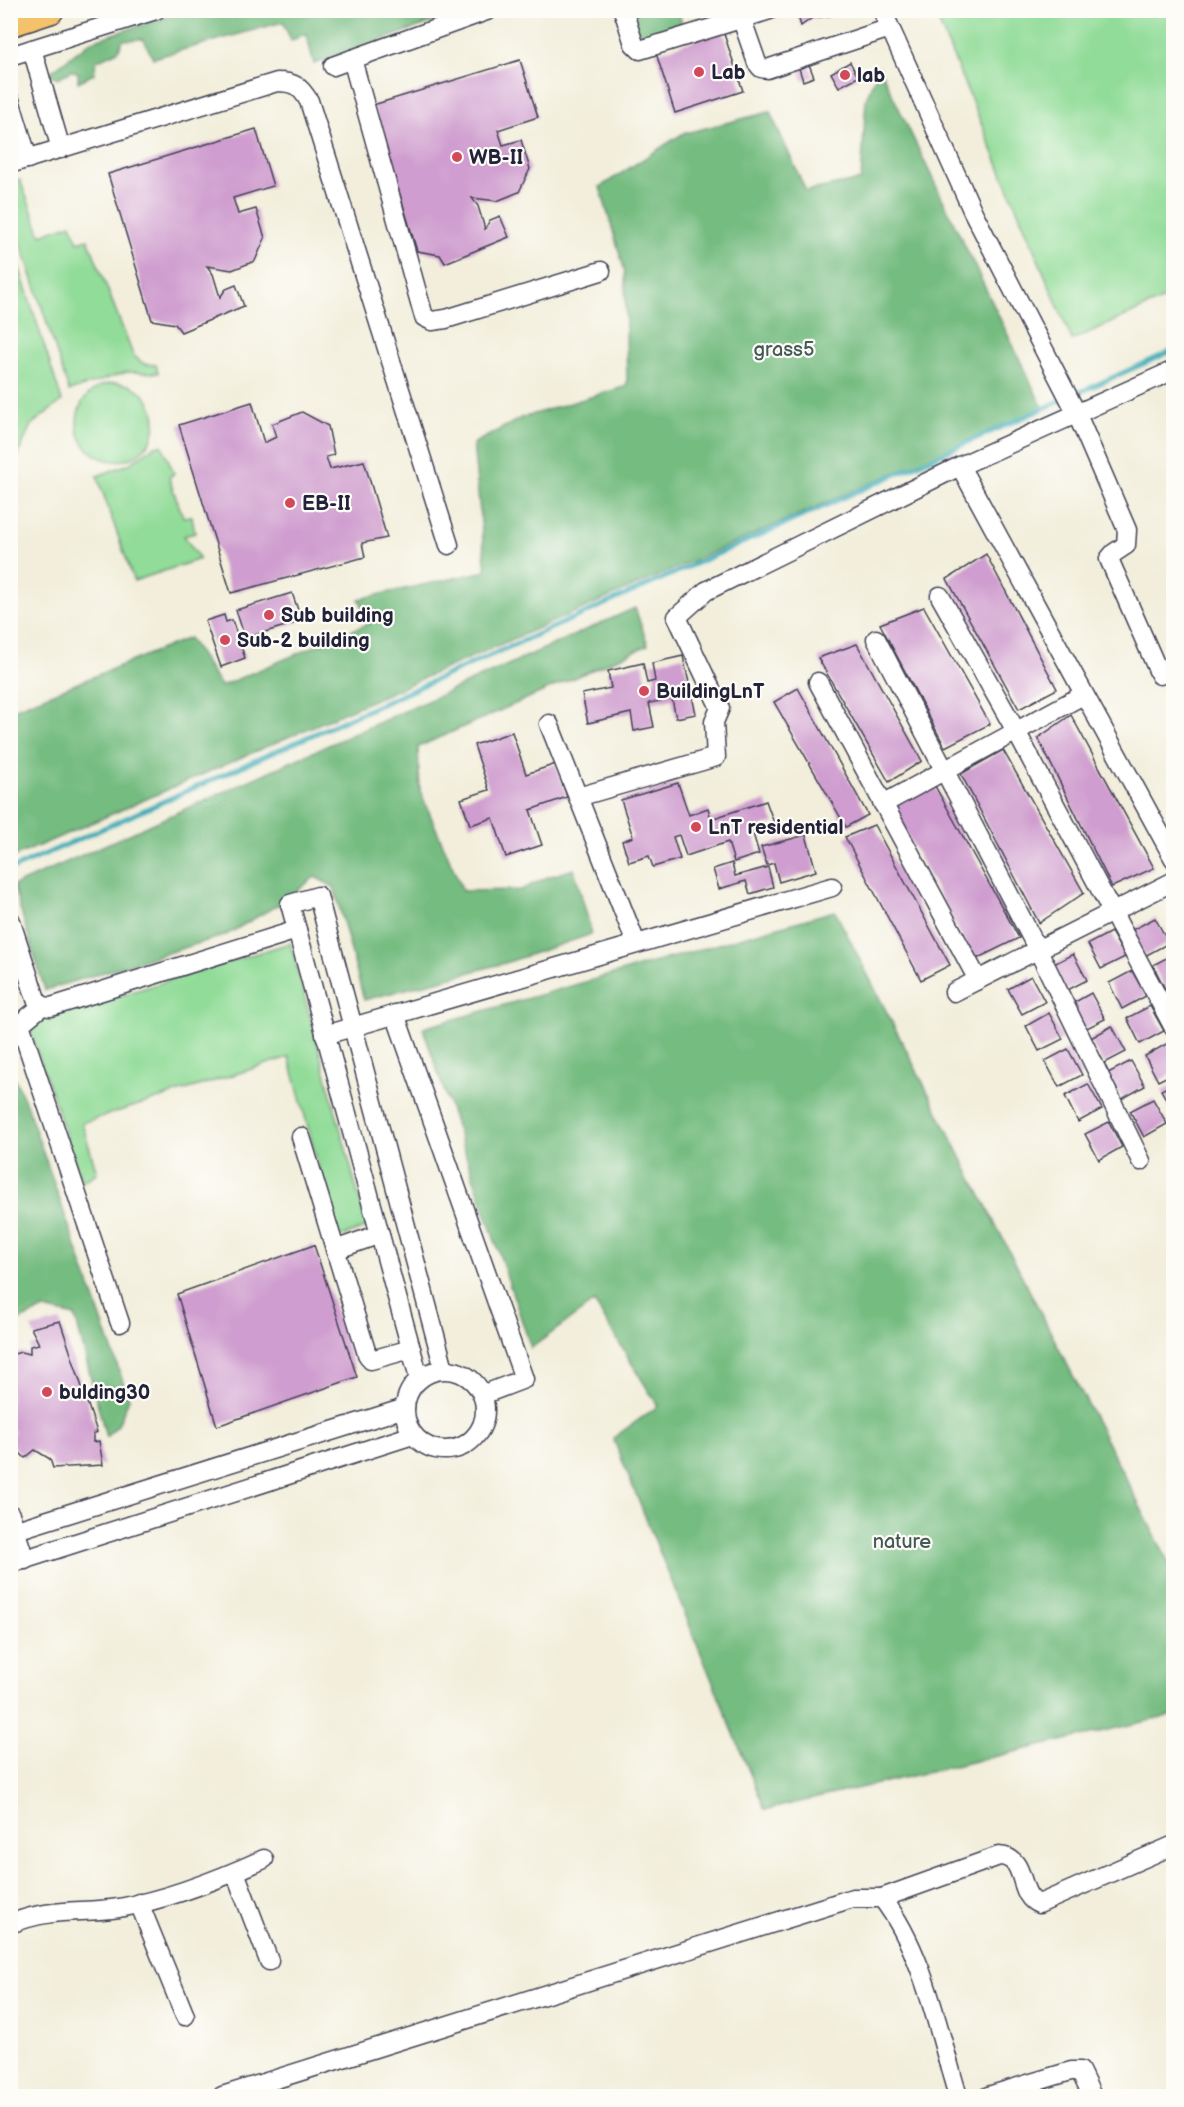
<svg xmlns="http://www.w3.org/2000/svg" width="1184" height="2107" font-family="'Balsamiq Sans',sans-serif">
  <rect width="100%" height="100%" fill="#fdfcf7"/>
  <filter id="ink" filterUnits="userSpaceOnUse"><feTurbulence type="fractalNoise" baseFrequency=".0167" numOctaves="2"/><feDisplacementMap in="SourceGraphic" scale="12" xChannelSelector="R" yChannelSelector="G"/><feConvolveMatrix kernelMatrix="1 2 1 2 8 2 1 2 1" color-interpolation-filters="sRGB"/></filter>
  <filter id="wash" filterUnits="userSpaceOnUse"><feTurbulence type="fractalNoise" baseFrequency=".008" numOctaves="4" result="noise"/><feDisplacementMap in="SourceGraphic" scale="24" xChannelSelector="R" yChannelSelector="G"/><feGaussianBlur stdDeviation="1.35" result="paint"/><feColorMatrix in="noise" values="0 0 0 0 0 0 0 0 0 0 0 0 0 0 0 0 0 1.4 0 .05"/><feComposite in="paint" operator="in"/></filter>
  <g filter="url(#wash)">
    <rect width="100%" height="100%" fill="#f2eedb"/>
    <g fill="#91dc98" stroke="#5a7f6a" stroke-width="1.5">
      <path d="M934 11H1173V295L1072 340Z"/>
      <path d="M20 180 41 235 71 224 78 242 88 239 133 355 144 364 156 365 158 373 127 372 69 391 11 212V202L13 201 11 181Z"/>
      <path d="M10 239 62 401 31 425 11 471Z"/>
      <circle cx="116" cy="422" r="39"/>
      <path d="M162 445 174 473 169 478 183 517 192 516 195 533 184 536 200 559 134 581 97 476 129 464 155 446Z"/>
      <path d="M290 943 367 1227 338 1238 289 1057 82 1123 97 1173 82 1182 28 1024Z"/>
    </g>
    <g fill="#74bc80" stroke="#4b6f5e" stroke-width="1.5">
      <path d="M184 11H464L314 64 306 33 291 41 283 22 153 58 143 39 123 40 118 51 96 61 94 74 78 82V72L71 71 58 78 48 74 92 41Z"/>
      <path d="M630 11H679L683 31 643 42Z"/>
      <path d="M879 67 1043 408 11 858V710L189 638 221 686 370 623 359 599 486 571 473 444 521 418 627 386 625 272 600 187 682 134 770 112 806 191 861 180 866 99Z"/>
      <path d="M635 608 648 645 418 747 420 791 463 891 521 890 548 877 574 869 592 934 505 963 364 1000 334 887 315 877 281 903 226 935 45 990 13 886Z"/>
      <path d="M835 911 1173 1571V1715L765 1810 613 1438 658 1406 594 1302 531 1348 423 1028Z"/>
      <path d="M10 1068 27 1106 129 1399 118 1425 106 1437 75 1316 44 1309 11 1324Z"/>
    </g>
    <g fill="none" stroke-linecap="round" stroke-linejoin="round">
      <path stroke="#3aabb7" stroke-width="5" d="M10 870 1174 350"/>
    </g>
    <g id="blocks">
      <g fill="#cf9dcf">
        <path d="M796 10H833L834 15 812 18 801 26Z"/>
        <path d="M723 31 743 91 675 113 656 53Z"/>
        <path d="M520 60 538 117 498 130 503 145 521 140 530 169 519 192 497 201 472 198 478 206 485 229 490 220 500 216 509 237 445 263 440 255 417 251 373 105Z"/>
        <path d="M808 62 814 77 803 81 798 65Z"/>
        <path d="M850 62 858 77 839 87 831 73Z"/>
        <path d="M256 129 273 186 233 198 238 214 256 209 265 238 255 261 232 270 207 266 213 274 220 297 226 289 236 285 244 306 181 332 175 324 152 320 108 174Z"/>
        <path d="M252 402 264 443 276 437 272 424 302 412 328 426 334 455 326 457 330 469 364 461 387 538 362 543 365 557 231 593 179 425Z"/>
        <path d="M986 554 1057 689 1019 709 947 579Z"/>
        <path d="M292 593 302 621 245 638 236 610Z"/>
        <path d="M924 607 990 724 945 747 880 624Z"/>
        <path d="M224 615 226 622 232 620 245 658 221 667 205 621Z"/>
        <path d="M857 644 922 761 889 782 818 658Z"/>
        <path d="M683 656 696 714 676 718 672 699 649 703 654 727 634 731 631 713 588 723 582 694 611 688 608 671 643 663 647 683 655 681 652 663Z"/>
        <path d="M798 688 868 815 846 827 774 702Z"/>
        <path d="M1071 715 1154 868 1112 887 1038 738Z"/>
        <path d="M512 732 526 774 556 764 567 797 530 810 542 845 506 857 493 818 470 825 461 799 489 790 474 745Z"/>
        <path d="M1003 750 1084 893 1039 923 961 774Z"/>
        <path d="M678 783 689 815 708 808 711 819 766 801 774 823 752 830 759 854 734 862 728 842 686 856 679 835 673 837 680 859 653 867 649 856 629 862 622 841 633 837 621 800Z"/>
        <path d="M935 786 1019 938 974 960 892 806Z"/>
        <path d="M874 825 950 965 921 980 845 837Z"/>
        <path d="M806 835 816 871 779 882 774 863 767 865 761 847Z"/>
        <path d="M732 863 735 876 768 867 773 887 750 894 746 881 719 889 713 869Z"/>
        <path d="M1155 918 1169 943 1145 956 1132 930Z"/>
        <path d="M1111 932 1125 957 1101 969 1088 944Z"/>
        <path d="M1073 954 1087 980 1064 992 1050 966Z"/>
        <path d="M1174 954V987L1166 991 1153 965Z"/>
        <path d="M1132 971 1146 996 1122 1009 1109 983Z"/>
        <path d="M1031 976 1045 1002 1022 1014 1008 989Z"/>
        <path d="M1091 993 1105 1019 1081 1031 1068 1006Z"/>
        <path d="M1150 1006 1164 1031 1140 1044 1127 1018Z"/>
        <path d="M1049 1013 1063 1039 1039 1051 1026 1026Z"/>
        <path d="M1112 1026 1126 1052 1103 1064 1089 1039Z"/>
        <path d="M1168 1043 1174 1054V1073L1158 1081 1145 1056Z"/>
        <path d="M1068 1049 1082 1075 1059 1087 1045 1061Z"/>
        <path d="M1131 1061 1145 1086 1122 1099 1108 1073Z"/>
        <path d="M1088 1084 1102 1109 1078 1122 1065 1096Z"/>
        <path d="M1174 1084V1113L1161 1090Z"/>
        <path d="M1153 1099 1167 1124 1144 1137 1130 1111Z"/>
        <path d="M1109 1122 1122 1147 1099 1160 1085 1134Z"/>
        <path d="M314 1245 357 1377 217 1426 177 1294Z"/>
        <path d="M60 1321 97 1432 93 1434V1442L99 1441 103 1465 53 1468 50 1459 35 1450 25 1458 10 1443V1436L15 1432 10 1429V1355L21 1352 30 1354V1346L39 1344 31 1328Z"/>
      </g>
    </g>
  </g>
  <g filter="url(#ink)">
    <use href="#blocks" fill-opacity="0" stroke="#414153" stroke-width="1.5"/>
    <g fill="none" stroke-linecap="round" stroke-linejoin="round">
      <defs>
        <g id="minor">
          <path d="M623 10 634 44 640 50 770 10"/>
          <path d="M882 10 973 212 1076 412 1127 530 1126 545 1114 553 1109 559 1160 675"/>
          <path d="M742 20 757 63 761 68 767 69 890 28"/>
          <path d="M32 49 61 149"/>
          <path d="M10 56 156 10"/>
          <path d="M352 59 424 317 432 321 446 319 601 271"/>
          <path d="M333 66 489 10"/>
          <path d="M10 100 28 159"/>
          <path d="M10 164 277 82C294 82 300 86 309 101L449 545"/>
          <path d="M960 466 1174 859"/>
          <path d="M940 596 1016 731 1174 1028"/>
          <path d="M876 639 1038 950 1141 1161"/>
          <path d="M818 682 978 980"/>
          <path d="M549 724 636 943"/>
          <path d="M578 797 716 757 714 722 720 708 677 617 706 591 960 466 1174 370"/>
          <path d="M883 804 1083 695"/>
          <path d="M10 919 36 999 42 1006"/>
          <path d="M954 992 1174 881"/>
          <path d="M395 1014 524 1379 482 1395"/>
          <path d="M325 1035 832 887"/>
          <path d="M301 1137 367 1354 371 1360 411 1349"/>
          <path d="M335 1250 380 1234"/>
          <path d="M120 1323 20 1024 42 1006 51 1007 297 930"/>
          <circle cx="445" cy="1410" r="40"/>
          <path d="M419 1378 290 904 318 896 444 1369"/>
          <path d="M10 1514 25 1560"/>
          <path d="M10 1532 405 1408"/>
          <path d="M10 1564 413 1435"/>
          <path d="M235 1872 269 1961"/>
          <path d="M882 1898 999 1856C1029 1857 1016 1896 1039 1904L1174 1845"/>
          <path d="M139 1903 185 2016"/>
          <path d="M10 1924C53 1907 78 1914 119 1908 165 1900 222 1878 264 1859"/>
          <path d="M222 2096 853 1898H882C924 1952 938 2031 958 2096"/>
          <path d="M988 2096 1071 2071H1080L1092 2096"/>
        </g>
        <path id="highway" d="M10 23 50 10"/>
      </defs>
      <use href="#minor" stroke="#414153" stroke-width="21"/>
      <use href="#highway" stroke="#414153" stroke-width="30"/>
      <use href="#minor" stroke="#fff" stroke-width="18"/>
      <use href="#highway" stroke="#f4c26a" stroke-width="27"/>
    </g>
  </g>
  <g fill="#d1495b" stroke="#fdfcf7" stroke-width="2">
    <circle cx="699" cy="72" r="6"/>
    <circle cx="845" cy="75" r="6"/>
    <circle cx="457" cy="157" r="6"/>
    <circle cx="290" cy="503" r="6"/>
    <circle cx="269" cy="615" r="6"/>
    <circle cx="225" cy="640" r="6"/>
    <circle cx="644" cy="691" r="6"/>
    <circle cx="696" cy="827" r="6"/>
    <circle cx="47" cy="1392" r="6"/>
  </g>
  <g text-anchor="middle" stroke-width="4.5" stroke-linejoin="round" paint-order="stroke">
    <g font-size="20" font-weight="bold" fill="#22223b" stroke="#fdfcf7" text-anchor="start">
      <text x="711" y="79">Lab</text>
      <text x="857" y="82">lab</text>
      <text x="469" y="164">WB-II</text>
      <text x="302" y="510">EB-II</text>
      <text x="281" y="622">Sub building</text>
      <text x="237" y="647">Sub-2 building</text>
      <text x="656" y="698">BuildingLnT</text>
      <text x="708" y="834">LnT residential</text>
      <text x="59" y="1399">bulding30</text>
    </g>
    <g font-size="20" fill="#435a57" stroke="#fdfcf7">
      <text x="784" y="356">grass5</text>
      <text x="902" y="1548">nature</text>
    </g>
  </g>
  <rect width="1184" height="2107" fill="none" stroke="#fdfcf7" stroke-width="36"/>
</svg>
